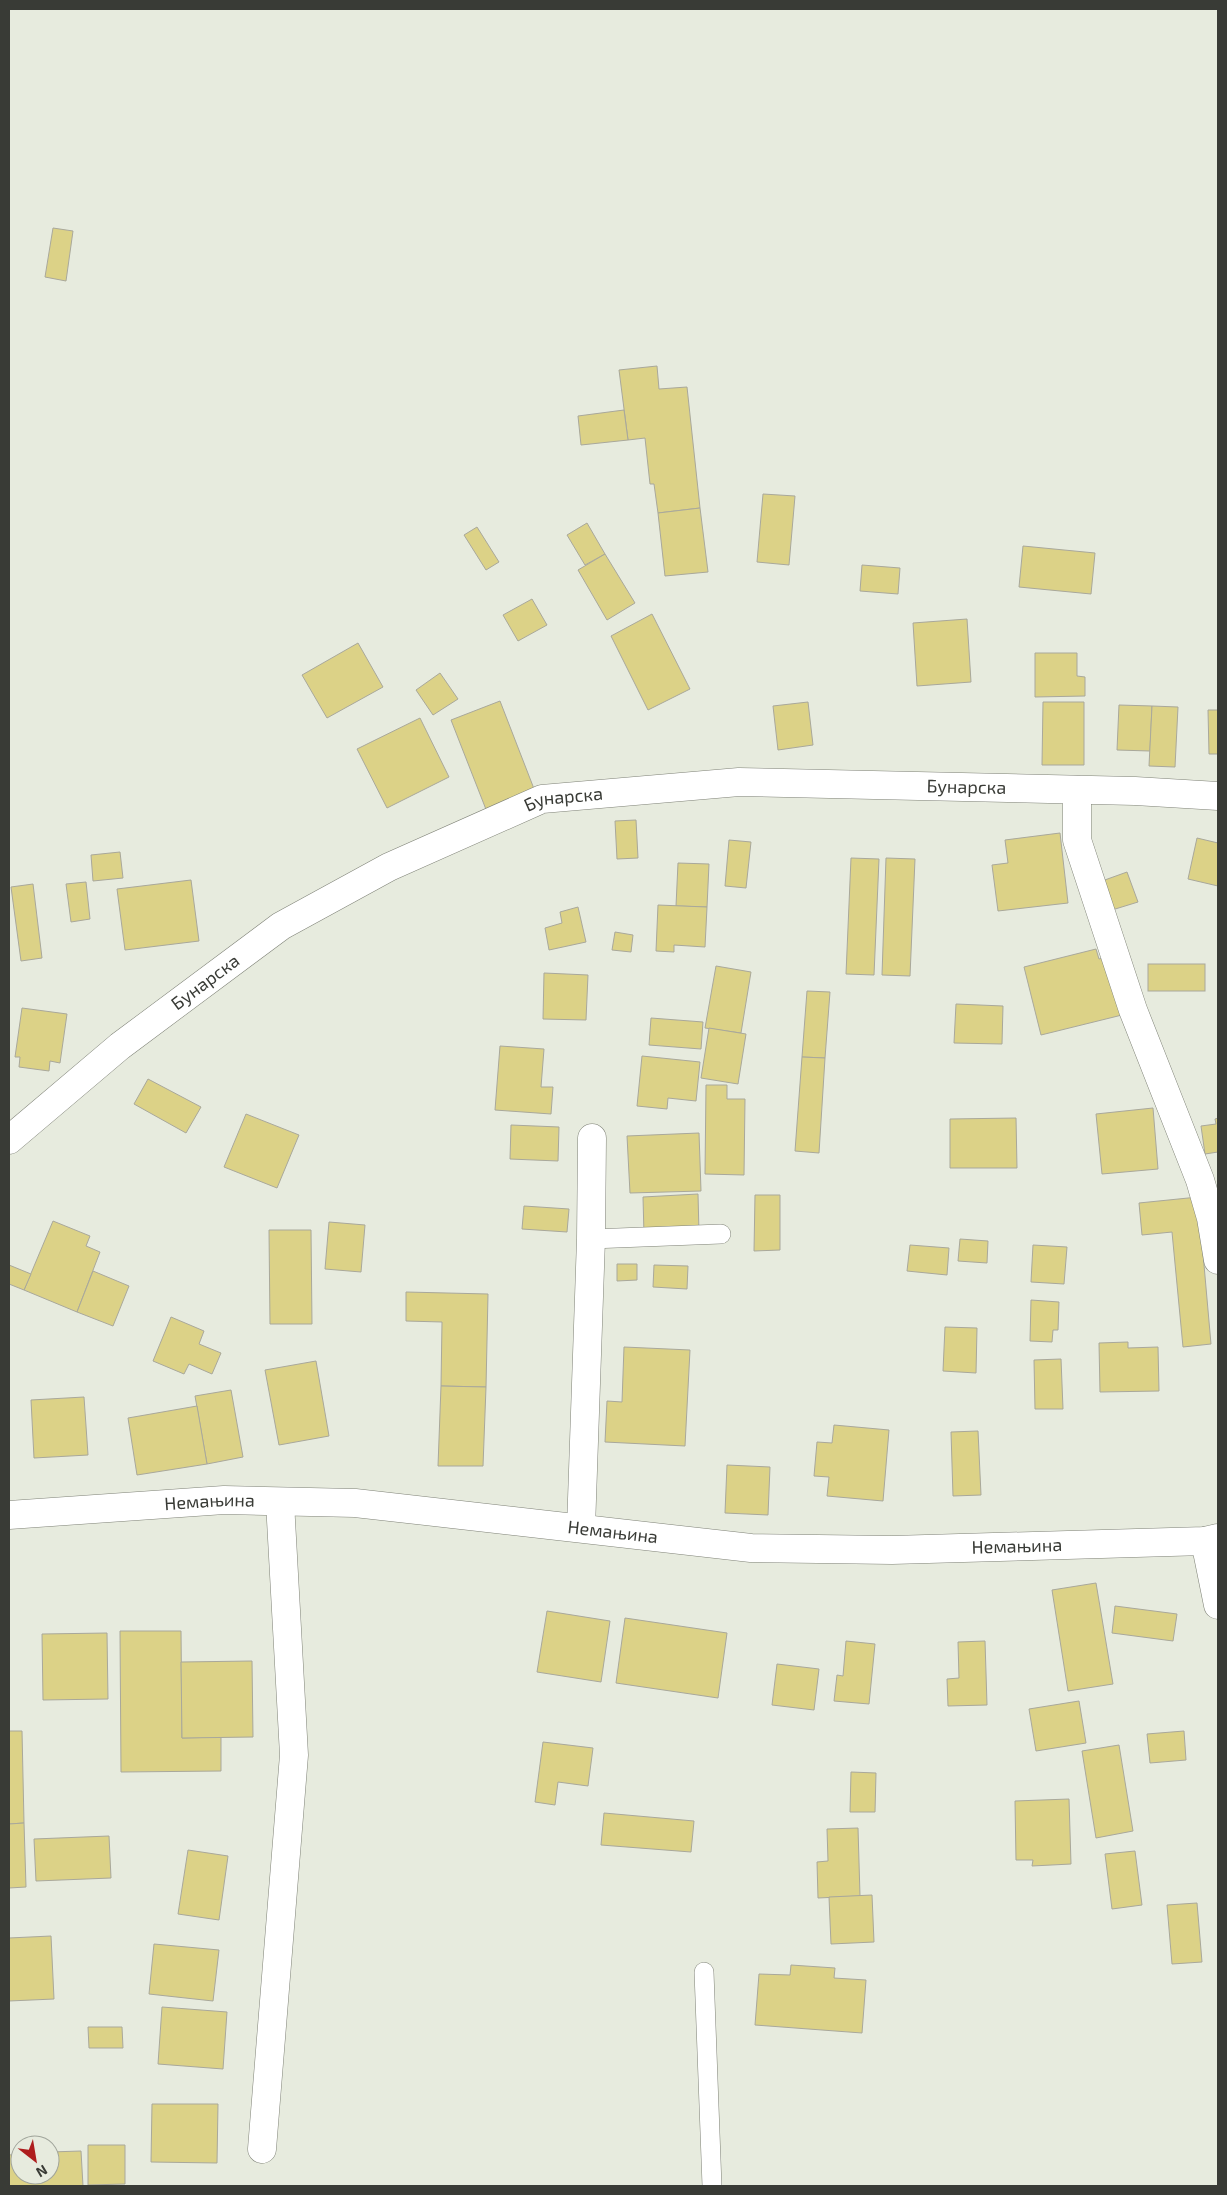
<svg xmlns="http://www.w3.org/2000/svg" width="1227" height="2195" font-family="'Exo 2',sans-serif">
  <rect width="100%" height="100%" fill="#e7ebde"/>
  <g fill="#dcd287" stroke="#a9a89b">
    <path d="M53 228 73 231 66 281 45 277Z"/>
    <path d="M657 366 659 389 687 387 700 508 658 513 654 484H650L645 438 628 440 619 370Z"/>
    <path d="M624 410 628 440 581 445 578 416Z"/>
    <path d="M763 494 795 496 789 565 757 562Z"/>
    <path d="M700 508 708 572 665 576 658 513Z"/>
    <path d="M587 523 605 554 585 565 567 535Z"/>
    <path d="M477 527 499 562 486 570 464 535Z"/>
    <path d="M1023 546 1095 553 1091 594 1019 587Z"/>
    <path d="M605 554 635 603 607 620 578 570Z"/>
    <path d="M862 565 900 568 898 594 860 591Z"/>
    <path d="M532 599 547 625 518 641 503 615Z"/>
    <path d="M652 614 690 689 648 710 611 636Z"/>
    <path d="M967 619 971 682 917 686 913 623Z"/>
    <path d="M358 643 383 687 327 718 302 675Z"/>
    <path d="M1035 653H1077V676L1085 677V696L1035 697Z"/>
    <path d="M440 673 458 699 433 715 416 690Z"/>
    <path d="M500 701 536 794 487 812 451 720Z"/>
    <path d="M808 702 813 745 778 750 773 706Z"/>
    <path d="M1043 702H1084V765H1042Z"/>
    <path d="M1119 705 1152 706 1150 751 1117 750Z"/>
    <path d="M1152 706 1178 707 1175 767 1149 766Z"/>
    <path d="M1208 710H1218V754H1209Z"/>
    <path d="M420 718 449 777 387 808 357 749Z"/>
    <path d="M636 820 638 858 617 859 615 821Z"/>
    <path d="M1060 833 1068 903 998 911 992 865 1008 863 1005 840Z"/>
    <path d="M1197 838 1218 843V886L1188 879Z"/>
    <path d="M729 840 751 842 746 888 725 886Z"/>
    <path d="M120 852 123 878 93 881 91 855Z"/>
    <path d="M851 858 879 859 874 975 846 974Z"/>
    <path d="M886 858 915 859 910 976 882 975Z"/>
    <path d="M678 863 709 864 707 907 676 906Z"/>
    <path d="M1127 872 1138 902 1112 910 1102 881Z"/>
    <path d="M191 880 199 941 125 950 117 889Z"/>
    <path d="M86 882 90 919 71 922 66 884Z"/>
    <path d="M33 884 42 958 21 961 11 887Z"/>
    <path d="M658 905 707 907 705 947 674 945V952L656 951Z"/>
    <path d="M578 907 586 942 549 950 545 928 562 923 560 912Z"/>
    <path d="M615 932 633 935 631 952 612 950Z"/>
    <path d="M1096 949 1099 959 1108 957 1122 1015 1041 1035 1024 967Z"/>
    <rect x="1148" y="964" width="57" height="27"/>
    <path d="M716 966 751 972 741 1033 705 1028Z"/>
    <path d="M544 973 588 975 586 1020 543 1019Z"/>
    <path d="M807 991 830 992 825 1058 802 1057Z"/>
    <path d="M956 1004 1003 1006 1002 1044 954 1043Z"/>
    <path d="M22 1008 67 1014 60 1063 50 1061 49 1071 19 1067 20 1057H15Z"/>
    <path d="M651 1018 703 1022 701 1049 649 1045Z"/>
    <path d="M709 1028 746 1034 738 1084 701 1078Z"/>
    <path d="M500 1046 544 1049 541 1087H553L551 1114 495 1110Z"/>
    <path d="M642 1056 700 1062 696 1101 668 1098 667 1109 637 1106Z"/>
    <path d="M802 1057 825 1058 819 1153 795 1151Z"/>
    <path d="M148 1079 201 1107 186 1133 134 1104Z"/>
    <path d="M706 1085H727V1099H745L744 1175 705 1174Z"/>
    <path d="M1153 1108 1158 1169 1102 1174 1096 1114Z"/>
    <path d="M246 1114 299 1135 277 1188 224 1167Z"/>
    <path d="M1016 1118 1017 1168H950V1119Z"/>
    <path d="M1218 1118V1152L1205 1154 1201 1126 1216 1124 1215 1119Z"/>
    <path d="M511 1125 559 1127 558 1161 510 1159Z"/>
    <path d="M699 1133 701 1191 630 1193 627 1136Z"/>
    <path d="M698 1194 699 1233 644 1235 643 1197Z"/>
    <path d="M755 1195H780V1250L754 1251Z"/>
    <path d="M1198 1197 1211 1344 1183 1347 1172 1232 1142 1235 1139 1203Z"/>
    <path d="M524 1206 569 1209 567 1232 522 1229Z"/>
    <path d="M53 1221 90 1236 86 1246 100 1252 77 1312 24 1290Z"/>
    <path d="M329 1222 365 1225 361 1272 325 1269Z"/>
    <path d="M269 1230H311L312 1324H270Z"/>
    <path d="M960 1239 988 1241 987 1263 958 1261Z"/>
    <path d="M910 1245 949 1248 947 1275 907 1271Z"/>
    <path d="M1033 1245 1067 1247 1064 1284 1031 1282Z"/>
    <path d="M617 1264H637V1280L617 1281Z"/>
    <path d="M9 1265 31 1274 24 1290 9 1284Z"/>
    <path d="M654 1265 688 1266 687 1289 653 1287Z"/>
    <path d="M93 1271 129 1286 113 1326 77 1312Z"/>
    <path d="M406 1292 488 1294 486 1387 441 1386 442 1322 406 1321Z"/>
    <path d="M1031 1300 1059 1302 1058 1330H1053L1052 1342 1030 1341Z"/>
    <path d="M171 1317 204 1331 199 1344 221 1353 212 1374 189 1364 184 1374 153 1361Z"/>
    <path d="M945 1327 977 1328 976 1373 943 1371Z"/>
    <path d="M1128 1342V1348L1158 1347 1159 1391 1100 1392 1099 1343Z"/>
    <path d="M624 1347 690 1350 685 1446 605 1442 607 1401 622 1402Z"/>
    <path d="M1061 1359 1063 1409H1035L1034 1360Z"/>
    <path d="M316 1361 329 1436 279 1445 265 1370Z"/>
    <path d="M441 1386 486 1387 483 1466H438Z"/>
    <path d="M231 1390 243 1457 207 1464 195 1396Z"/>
    <path d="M84 1397 88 1455 34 1458 31 1400Z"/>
    <path d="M197 1406 207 1464 137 1475 128 1418Z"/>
    <path d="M834 1425 889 1430 883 1501 827 1496 829 1477 814 1476 817 1442 832 1443Z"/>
    <path d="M978 1431 981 1495 953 1496 951 1432Z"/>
    <path d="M727 1465 770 1467 768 1515 725 1513Z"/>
    <path d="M1096 1583 1113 1684 1068 1691 1052 1590Z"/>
    <path d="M1115 1606 1177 1614 1173 1641 1112 1633Z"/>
    <path d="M547 1611 610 1621 601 1682 537 1672Z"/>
    <path d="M625 1618 727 1633 718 1698 616 1683Z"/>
    <path d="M120 1631H181L182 1738 221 1737V1771L121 1772Z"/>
    <path d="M107 1633 108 1699 43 1700 42 1634Z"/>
    <path d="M846 1641 875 1644 869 1704 834 1701 837 1675 843 1676Z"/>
    <path d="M985 1641 987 1705 948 1706 947 1679 959 1678 958 1642Z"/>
    <path d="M252 1661 253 1737 182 1738 181 1662Z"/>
    <path d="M777 1664 819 1669 814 1710 772 1705Z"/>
    <path d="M1079 1701 1086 1743 1036 1751 1029 1709Z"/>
    <path d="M9 1731H22L24 1823 9 1824Z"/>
    <path d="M1184 1731 1186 1760 1150 1763 1147 1734Z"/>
    <path d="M543 1742 593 1748 588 1786 558 1782 555 1805 535 1802Z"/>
    <path d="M1119 1745 1133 1831 1096 1838 1082 1751Z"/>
    <path d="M851 1772 876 1773 875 1812H850Z"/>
    <path d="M1069 1799 1071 1864 1032 1866 1033 1860H1016L1015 1801Z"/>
    <path d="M604 1813 694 1821 691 1852 601 1845Z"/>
    <path d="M24 1823 26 1887 9 1888V1824Z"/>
    <path d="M858 1828 860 1896 818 1898 817 1862 828 1861 827 1829Z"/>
    <path d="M109 1836 111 1878 36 1881 34 1839Z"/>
    <path d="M188 1850 228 1856 219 1920 178 1914Z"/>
    <path d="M1135 1851 1142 1905 1112 1909 1105 1854Z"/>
    <path d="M872 1895 874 1942 831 1944 829 1897Z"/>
    <path d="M1197 1903 1202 1962 1172 1964 1167 1905Z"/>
    <path d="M51 1936 54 1999 9 2001V1938Z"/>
    <path d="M154 1944 219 1950 213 2001 149 1994Z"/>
    <path d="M791 1965 835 1968 834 1978 866 1980 862 2033 755 2025 759 1974 790 1975Z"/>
    <path d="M162 2007 227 2012 223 2069 158 2064Z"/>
    <path d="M88 2027H122L123 2048H89Z"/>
    <path d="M152 2104H218L217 2163 151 2162Z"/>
    <path d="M88 2145H125V2184L88 2185Z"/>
    <path d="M81 2151 83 2186H9V2155L20 2154V2175H50V2152Z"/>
  </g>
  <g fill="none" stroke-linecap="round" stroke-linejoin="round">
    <defs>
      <g id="service">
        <path d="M591 1239 721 1234"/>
        <path d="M704 1972 712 2186"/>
      </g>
      <g id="minor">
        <path d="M1077 790V840L1133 1010 1200 1180 1211 1218 1218 1260"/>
        <path id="s1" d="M9 1140 120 1046 281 926 389 867 542 799 739 782 1135 791 1218 796"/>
        <path id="s2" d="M9 1515 224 1500 355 1503 751 1548 892 1550 1205 1541 1218 1538"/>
        <path d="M581 1528 591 1239 592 1138"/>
        <path d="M1205 1541 1218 1605"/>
        <path d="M262 2149 294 1755 280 1502"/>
      </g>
    </defs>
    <use href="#service" stroke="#7f8277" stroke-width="20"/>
    <use href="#minor" stroke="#7f8277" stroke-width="29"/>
    <use href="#service" stroke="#fff" stroke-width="19"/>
    <use href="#minor" stroke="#fff" stroke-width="28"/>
  </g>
  <g text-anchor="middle" stroke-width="4" stroke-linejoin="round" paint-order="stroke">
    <g font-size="18" fill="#393b36" stroke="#e7ebde">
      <text dy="6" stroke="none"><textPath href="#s1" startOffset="1062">Бунарска</textPath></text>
      <text dy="6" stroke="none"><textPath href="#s1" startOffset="658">Бунарска</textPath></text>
      <text dy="6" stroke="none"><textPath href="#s1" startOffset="252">Бунарска</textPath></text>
      <text dy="6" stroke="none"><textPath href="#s2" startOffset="201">Немањина</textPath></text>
      <text dy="6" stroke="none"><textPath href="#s2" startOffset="606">Немањина</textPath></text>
      <text dy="6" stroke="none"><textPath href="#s2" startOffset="1011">Немањина</textPath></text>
    </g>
  </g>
  <rect width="1227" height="2195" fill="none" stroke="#393b36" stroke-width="20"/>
  <g transform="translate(35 2160) rotate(149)"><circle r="24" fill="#e7ebde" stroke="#a1a59b"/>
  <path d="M0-4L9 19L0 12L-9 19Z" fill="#ae1d1d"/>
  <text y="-8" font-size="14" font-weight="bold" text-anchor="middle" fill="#393b36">N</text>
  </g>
</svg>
